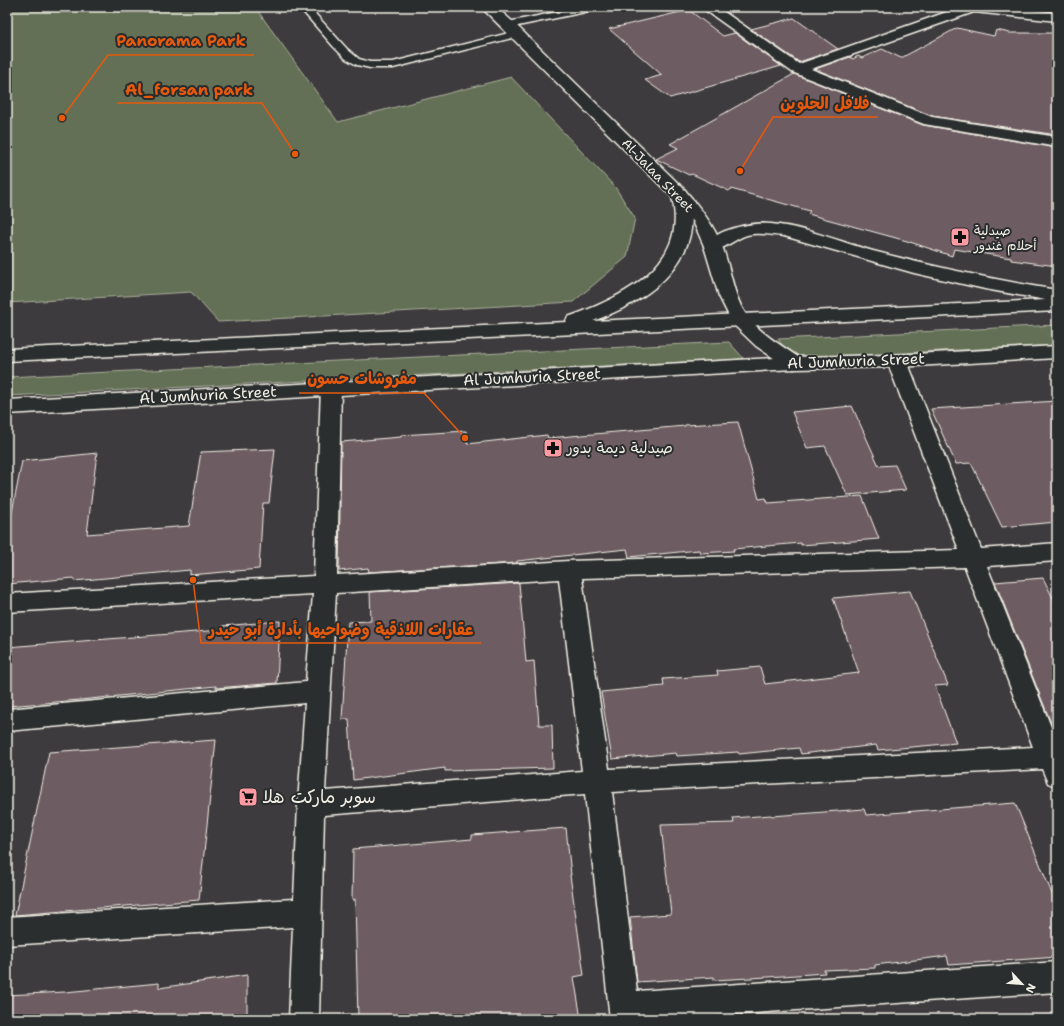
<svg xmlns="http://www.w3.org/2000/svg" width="1064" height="1026" font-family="'Shantell Sans','Playpen Sans Arabic',sans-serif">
  <rect width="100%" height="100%" fill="#3e3b3e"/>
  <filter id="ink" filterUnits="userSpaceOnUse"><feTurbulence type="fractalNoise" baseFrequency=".025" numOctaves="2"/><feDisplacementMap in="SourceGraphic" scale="8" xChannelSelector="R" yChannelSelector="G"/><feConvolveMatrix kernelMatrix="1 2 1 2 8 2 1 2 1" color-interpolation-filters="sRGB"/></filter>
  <g filter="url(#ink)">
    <path fill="#4c4549" d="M1057 1012V1019H996Z"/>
    <g fill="#646f55" stroke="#acb09e">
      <path d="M7 7H255L338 122 511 77 615 187 635 218 627 257 573 302 218 322 191 292 7 303Z"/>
      <path d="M1057 325V345L803 358 787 352 778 339Z"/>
      <path d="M729 342 744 359 7 396V377Z"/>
    </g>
    <g fill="#6e5c63" stroke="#f4f1e8">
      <path d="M689 10 723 36 735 33 781 66 670 98 645 80 662 75 609 29Z"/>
      <path d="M794 18 838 49 799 62 751 29Z"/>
      <path d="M957 28 994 36 996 30 1010 33H1057V135L932 116 815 69 850 57 853 59 858 56 862 58 882 49 901 58Z"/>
      <path d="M794 74 923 125 1057 148V266L1011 260V258L954 249 952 256 907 241 808 214 810 211 731 189 729 191 692 174 689 175 656 159 678 148 670 144Z"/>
      <path d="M1057 401V522L1002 527 971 463 956 464 931 409Z"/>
      <path d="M852 406 879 466 895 465 906 490 847 495 825 446 807 448 792 412Z"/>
      <path d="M738 422 759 499 766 498 768 503 862 496 879 539 801 545V543L733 549 734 551 700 553 699 550 629 557 627 549 517 561V563L369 572 368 568 339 571 341 442 401 437V435L466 431 467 444 547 435 548 438 685 426V425Z"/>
      <path d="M275 449 269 503H263L259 569 190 575V570L74 581V578L7 584V538L22 461 97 453 87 534 189 526 201 452Z"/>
      <path d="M1043 578 1057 606V738L995 582Z"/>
      <path d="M519 583 526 662 534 661 539 725H552L553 768 445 771V768L353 780 349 719H342L348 622 371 621 370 592Z"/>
      <path d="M910 591 948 685 935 686 956 743 878 750 876 745 801 754 799 748 739 754 738 752 677 756 676 753 612 759 601 692 664 686 663 679 718 675 717 671 760 667 765 684 859 673 833 598Z"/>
      <path d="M280 621 277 683 216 688V686L80 700 7 706V647L221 630 222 626Z"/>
      <path d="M216 740 199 900 15 915 49 752Z"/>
      <path d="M1015 803 1057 906V957L949 965 947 956 875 965V968L824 970 825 973 768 977 714 980V977L637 982 630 917 671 914 661 825 734 823 733 818 771 815 772 816 864 809 866 815Z"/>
      <path d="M566 828 571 875H570L584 975 574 977 581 1019H358L355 899 352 900 353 849 472 839V835Z"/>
      <path d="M247 975V1019H7V995L65 992 159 983V988Z"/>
    </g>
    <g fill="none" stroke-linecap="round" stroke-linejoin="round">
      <defs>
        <g id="lane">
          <path d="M299 7H309L347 49 359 59 370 62H393L517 31 522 34 520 36 393 68H370L357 65 346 59 333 46Z"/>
          <path d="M582 7H600L595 10 508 28 503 25 508 22Z"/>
        </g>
        <g id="street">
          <path d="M481 7H496L513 22 685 190C700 208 713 224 722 246 731 269 733 298 748 317 762 335 783 346 801 359L804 363 801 367 794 369 787 367 756 346 733 324 719 296 704 246 693 221 673 198Z"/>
          <path d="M701 7H717L799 64 961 7H1004L1057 13V21L974 12 811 69 932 117 1057 137V147L924 124 792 72Z"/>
          <path d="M897 355 904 357 907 361 981 549 1057 543V561L987 566 1057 742V787L1048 783 1042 769 612 792 637 991 1057 962V992L668 1019H610L585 794 324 815 319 1019H289L293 927 7 945V917L294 899 298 804 305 703 7 731V709L306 682 313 594 7 612V594L314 576 321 388 324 383 331 381 338 383 341 388 337 575 569 561 959 550 887 361 890 357ZM965 567 1033 747 609 769 582 578ZM559 579 582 771 325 791 336 593Z"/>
        </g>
        <g id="primary">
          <path d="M679 189 685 190C692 201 693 217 691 229 684 277 635 306 593 321L1046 300 985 289 914 273 784 236C772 235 759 232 747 235 733 239 722 253 707 250L704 246C716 229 751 222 771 224 806 227 840 242 873 251 934 267 995 280 1057 290V311L7 361V349L567 322 566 321 568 317C622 298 692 264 671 194L673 190Z"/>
          <path d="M1057 346V358L897 367 794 369 7 414V400L794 357 897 355Z"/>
        </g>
      </defs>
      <use href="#lane" stroke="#f4f1e8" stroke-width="3"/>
      <use href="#street" stroke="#f4f1e8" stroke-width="3"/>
      <use href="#primary" stroke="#f4f1e8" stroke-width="3"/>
      <use href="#lane" fill="#2a2d2e" fill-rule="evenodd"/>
      <use href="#street" fill="#2a2d2e" fill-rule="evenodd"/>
      <use href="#primary" fill="#2a2d2e" fill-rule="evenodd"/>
    </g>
  </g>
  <defs>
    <symbol id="pharmacy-square" viewBox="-11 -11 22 22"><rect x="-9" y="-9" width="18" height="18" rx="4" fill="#ff9aa2" stroke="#2a2d2e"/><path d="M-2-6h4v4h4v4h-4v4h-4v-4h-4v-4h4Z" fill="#111"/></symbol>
    <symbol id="supermarket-square" viewBox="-11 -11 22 22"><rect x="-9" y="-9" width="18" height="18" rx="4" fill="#ff9aa2" stroke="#2a2d2e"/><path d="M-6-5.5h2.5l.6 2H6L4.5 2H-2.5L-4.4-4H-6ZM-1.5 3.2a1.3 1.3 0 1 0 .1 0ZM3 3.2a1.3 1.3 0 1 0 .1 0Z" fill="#111"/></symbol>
  </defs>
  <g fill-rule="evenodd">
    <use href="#pharmacy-square" x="949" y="226" width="22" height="22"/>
    <use href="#pharmacy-square" x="542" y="437" width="22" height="22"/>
    <use href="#supermarket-square" x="237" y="786" width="22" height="22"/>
  </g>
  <g text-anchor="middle" stroke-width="4" stroke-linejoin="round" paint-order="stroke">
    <g font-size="13" fill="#f4f1e8" stroke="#2a2d2e">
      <text transform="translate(658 175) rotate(46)" y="5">Al-Jalaa Street</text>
    </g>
    <g font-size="13" fill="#f4f1e8" stroke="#2a2d2e" text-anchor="start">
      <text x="974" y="235">صيدلية<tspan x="974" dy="15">أحلام غندور</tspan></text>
    </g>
    <g font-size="15" fill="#f4f1e8" stroke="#2a2d2e">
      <text transform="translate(856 361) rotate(-2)" y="5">Al Jumhuria Street</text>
      <text transform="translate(532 377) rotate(-3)" y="5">Al Jumhuria Street</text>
      <text transform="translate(208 395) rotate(-3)" y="5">Al Jumhuria Street</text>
    </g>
    <g font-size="15" fill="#f4f1e8" stroke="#2a2d2e" text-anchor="start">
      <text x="567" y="453">صيدلية ديمة بدور</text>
    </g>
    <g font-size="18" fill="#f4f1e8" stroke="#2a2d2e" text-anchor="start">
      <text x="262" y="803">سوبر ماركت هلا</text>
    </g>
  </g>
  <path fill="none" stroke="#e8590c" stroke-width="1.5" d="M62 118L108 55H254M295 154L262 103H117M740 171L773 117H878M465 438L424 393H299M193 580L201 643H481"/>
  <g fill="#e8590c" stroke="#2a2d2e" stroke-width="1.5">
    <circle cx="62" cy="118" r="4"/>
    <circle cx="295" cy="154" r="4"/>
    <circle cx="740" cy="171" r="4"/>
    <circle cx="465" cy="438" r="4"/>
    <circle cx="193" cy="580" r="4"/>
  </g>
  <g font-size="16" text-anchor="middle" font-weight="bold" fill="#e8590c" stroke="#2a2d2e" stroke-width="4" stroke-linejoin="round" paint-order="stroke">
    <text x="181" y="46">Panorama Park</text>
    <text x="189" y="95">Al_forsan park</text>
    <text x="825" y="109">فلافل الحلوين</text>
    <text x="362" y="384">مفروشات حسون</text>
    <text x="341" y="635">عقارات اللاذقية وضواحيها بأدارة أبو حيدر</text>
  </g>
  <rect width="1064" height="1026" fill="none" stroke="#2a2d2e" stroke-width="24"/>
  <rect x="12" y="12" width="1040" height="1002" fill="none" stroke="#f4f1e8" stroke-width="1.5" filter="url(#ink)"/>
  <g transform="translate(1022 984) rotate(116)" stroke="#2a2d2e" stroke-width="3" paint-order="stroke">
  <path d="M0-3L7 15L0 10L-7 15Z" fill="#f4f1e8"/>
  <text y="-6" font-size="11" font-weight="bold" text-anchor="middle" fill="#f4f1e8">N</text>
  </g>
</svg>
